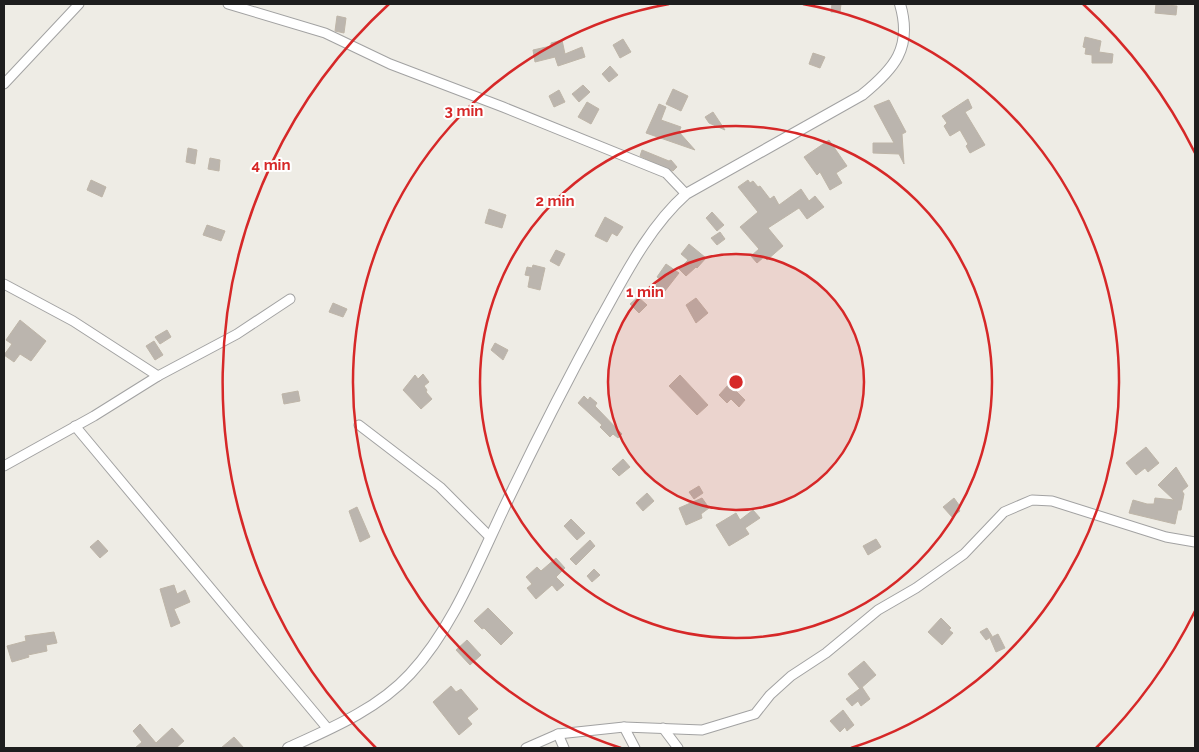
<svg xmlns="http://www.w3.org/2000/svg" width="1199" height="752" font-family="Raleway,sans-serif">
  <rect width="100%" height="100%" fill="#eeece5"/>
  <g fill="#bbb5ae" stroke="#beb5a8">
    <path d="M832 4H841L840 12H831Z"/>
    <path d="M1156 4 1177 6 1176 15 1155 13Z"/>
    <path d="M337 16 346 18 344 33 335 31Z"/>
    <path d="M1085 37 1101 41 1099 52 1113 54 1112 63H1092V55L1085 54 1086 48 1083 47Z"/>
    <path d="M623 39 631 52 620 58 613 45Z"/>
    <path d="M562 40 565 54 582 47 585 57 558 66 555 57 535 62 533 50 551 46V43Z"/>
    <path d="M813 53 825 57 820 68 809 64Z"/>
    <path d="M610 66 618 75 609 82 602 74Z"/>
    <path d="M583 85 590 92 579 102 572 94Z"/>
    <path d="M673 89 688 96 681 111 666 104Z"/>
    <path d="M559 90 565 102 554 107 549 96Z"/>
    <path d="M968 99 972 108 965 112 985 145 970 153 966 146 968 144 960 130 950 136 944 126 947 123 942 116Z"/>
    <path d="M889 100 906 132 902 134 904 164 899 154 873 153V143H894L874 106Z"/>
    <path d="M587 102 599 109 591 124 578 117Z"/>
    <path d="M659 104 666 107 661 120 681 127 679 132 695 150 646 133Z"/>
    <path d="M713 112 725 130 709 123 705 117Z"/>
    <path d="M829 140 847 166 836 173 842 183 830 190 820 172 817 175 804 157Z"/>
    <path d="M188 148 197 150 195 164 186 162Z"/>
    <path d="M642 150 669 161 671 160 677 167 673 171 640 156Z"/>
    <path d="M210 158 220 160 219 171 208 169Z"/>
    <path d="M91 180 106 187 102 197 87 190Z"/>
    <path d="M748 180 750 183 753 181 758 187 760 186 770 199 774 196 779 205 801 189 809 201 815 196 824 207 807 219 799 208 768 228 783 246 767 260 764 257 757 263 751 256 759 249 740 227 758 212 738 187Z"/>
    <path d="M489 209 506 215 502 228 485 223Z"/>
    <path d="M712 212 724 225 717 231 706 218Z"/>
    <path d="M605 217 623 227 617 236 612 233 607 242 595 236Z"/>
    <path d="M207 225 225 231 221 241 203 235Z"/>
    <path d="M720 232 725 239 717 245 711 238Z"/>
    <path d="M689 244 706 258 697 268 696 267 686 276 679 269 688 260 681 254Z"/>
    <path d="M556 250 565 254 559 266 550 261Z"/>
    <path d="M666 264 679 273 661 296 653 288 661 280 657 277Z"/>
    <path d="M533 265 545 268 540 290 528 287 530 276 525 275 527 267 532 268Z"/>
    <path d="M638 297 647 305 639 313 630 304Z"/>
    <path d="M696 298 708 313 696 323 686 305Z"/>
    <path d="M333 303 347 309 343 317 329 312Z"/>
    <path d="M20 320 46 341 31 361 20 354 14 362 4 355 12 344 6 340Z"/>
    <path d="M167 330 171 337 160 344 155 337Z"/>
    <path d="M154 341 163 355 155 360 146 346Z"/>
    <path d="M495 343 508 350 503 360 491 350Z"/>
    <path d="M423 374 429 382 424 386 427 390 426 392 432 399 421 409 403 390 415 375 418 379Z"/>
    <path d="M680 375 708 405 697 415 669 386Z"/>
    <path d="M729 384 745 400 739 407 731 399 727 403 719 395Z"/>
    <path d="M298 391 300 401 284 404 282 394Z"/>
    <path d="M584 396 588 400 590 397 597 403 595 406 622 434 618 438 613 434 610 437 600 427 602 425 578 403Z"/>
    <path d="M1146 447 1159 463 1148 472 1145 468 1136 475 1126 463Z"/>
    <path d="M623 459 630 467 619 476 612 469Z"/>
    <path d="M1176 467 1188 486 1182 491 1184 494 1181 510H1178L1175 524 1129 513 1133 500 1147 504H1154L1155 498 1174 500 1158 485Z"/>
    <path d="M699 486 703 493 694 499 689 492Z"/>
    <path d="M647 493 654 501 643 511 636 503Z"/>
    <path d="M702 498 709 508 701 514 702 518 686 525 679 508Z"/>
    <path d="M954 498 959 505 957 507 960 511 952 517 943 507Z"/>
    <path d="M357 507 370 537 360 542 349 511Z"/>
    <path d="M753 510 760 518 745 528 749 534 729 546 716 525 736 513 740 520Z"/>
    <path d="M571 519 585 533 577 540 564 526Z"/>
    <path d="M876 539 881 547 868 555 863 546Z"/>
    <path d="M98 540 108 551 100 558 90 547Z"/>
    <path d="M590 540 595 546 576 565 570 559Z"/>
    <path d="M556 558 565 568 556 577 564 585 557 591 552 585 536 599 527 588 532 584 526 577 537 567 541 571Z"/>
    <path d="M594 569 600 575 592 582 587 576Z"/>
    <path d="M174 585 177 594 185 590 190 602 174 609 180 623 171 627 160 589Z"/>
    <path d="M488 608 513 633 501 645 484 628 482 629 474 621Z"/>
    <path d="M941 618 951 628 949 630 953 633 942 645 928 632Z"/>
    <path d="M987 628 992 636 986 640 980 632Z"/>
    <path d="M54 632 57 643 46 645 47 651 28 655 29 657 12 662 7 646 26 641 25 636Z"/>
    <path d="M998 634 1005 648 996 652 990 638Z"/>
    <path d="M467 640 481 655 470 665 456 650Z"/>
    <path d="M864 661 876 675 860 689 848 674Z"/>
    <path d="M451 686 456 692 461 689 478 709 467 718 472 724 459 735 433 702Z"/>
    <path d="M862 687 870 699 861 706 858 701 852 706 846 699Z"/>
    <path d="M843 710 854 725 847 731 845 727 840 732 830 721Z"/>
    <path d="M140 724 156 743 172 728 184 741 176 748H135L142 742 133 731Z"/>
    <path d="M234 737 244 748H221Z"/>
  </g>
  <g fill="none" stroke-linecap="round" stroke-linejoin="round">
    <defs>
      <g id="minor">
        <path d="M228 4 325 33 390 64 503 107 666 173 686 194"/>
        <path d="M4 84 79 4"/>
        <path d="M4 284 73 321 158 376"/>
        <path d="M359 425 440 487 490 537"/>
        <path d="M75 426 328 729"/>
        <path d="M4 466 94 416 158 376 237 334 290 299"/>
        <path d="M624 727 635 748"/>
        <path d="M663 728 678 748"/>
        <path d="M558 734 564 748"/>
        <path d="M526 748 558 734 624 727 702 730 755 714 770 695 791 676 826 653 878 610 916 588 964 554 1004 512 1032 500 1052 501 1166 537 1195 542"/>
      </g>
      <path id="tertiary" d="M288 748C330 729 378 709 410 674 452 629 477 565 503 510 534 445 566 382 601 318 625 275 649 227 686 194L862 95C894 69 913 48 900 4"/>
    </defs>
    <use href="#minor" stroke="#a2a2a2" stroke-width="11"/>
    <use href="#tertiary" stroke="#a2a2a2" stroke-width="12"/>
    <use href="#minor" stroke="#fff" stroke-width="9"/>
    <use href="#tertiary" stroke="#fff" stroke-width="10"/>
  </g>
  <circle cx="736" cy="382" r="128" fill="#d62828" fill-opacity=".12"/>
  <g fill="none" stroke="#d62828" stroke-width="2.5">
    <circle cx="736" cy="382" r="128"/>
    <circle cx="736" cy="382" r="256"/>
    <path d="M621 748A384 384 0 0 1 669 4M803 4A384 384 0 0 1 851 748"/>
    <path d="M1195 611A513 513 0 0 1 1096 748M376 748A513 513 0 0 1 389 4M1083 4A513 513 0 0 1 1195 153"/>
  </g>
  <circle cx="736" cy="382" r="8" fill="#d62828" stroke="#fff" stroke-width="2.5"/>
  <g font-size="15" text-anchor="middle" font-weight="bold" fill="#d62828" stroke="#fff" stroke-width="4" stroke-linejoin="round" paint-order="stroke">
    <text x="464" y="116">3 min</text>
    <text x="271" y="170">4 min</text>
    <text x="555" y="206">2 min</text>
    <text x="645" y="297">1 min</text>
  </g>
  <rect width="1199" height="752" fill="none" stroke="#1e1e1e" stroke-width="10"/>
</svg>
